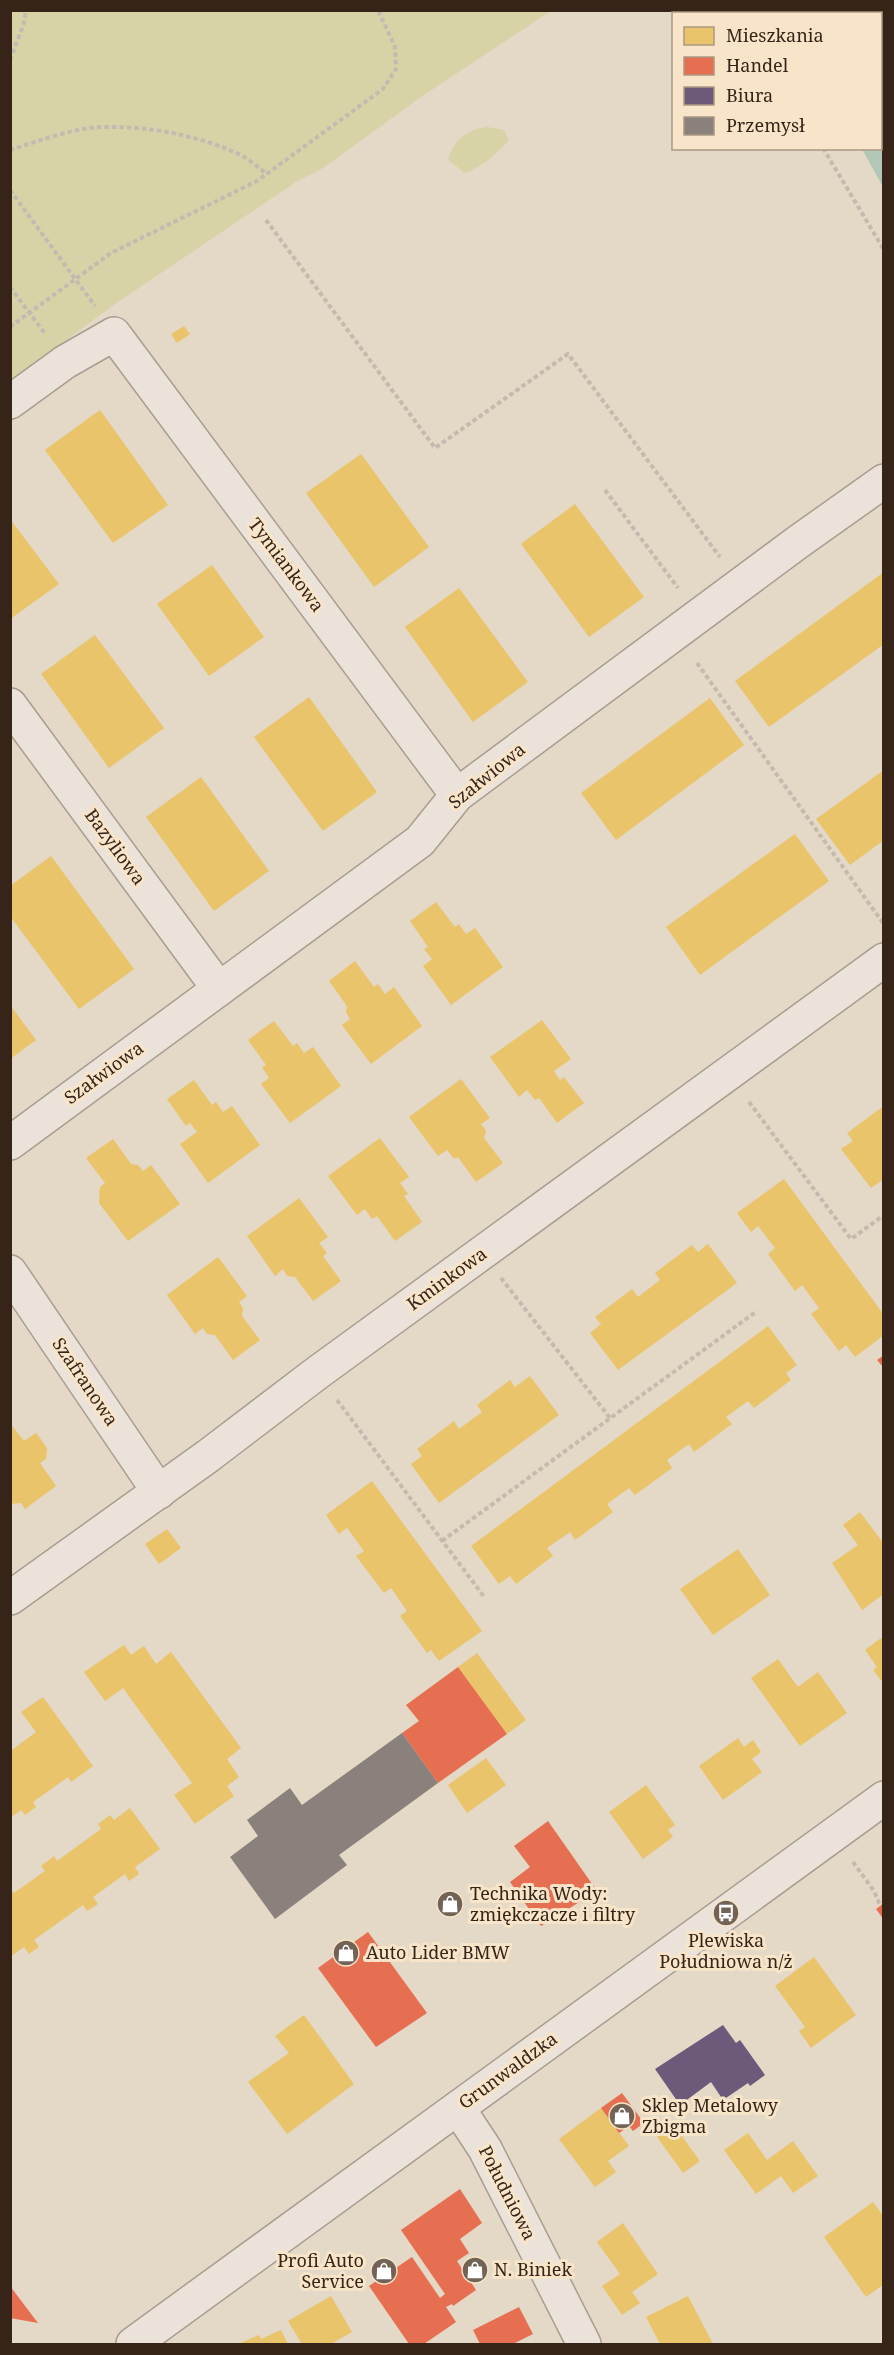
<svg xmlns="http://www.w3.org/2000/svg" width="894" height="2355" font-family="'Noto Serif',serif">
  <rect width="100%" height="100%" fill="#e4d8c6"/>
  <g fill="#d8d3a7">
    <path d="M11 10H551V11L424 95 323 168 296 182 115 304 11 381Z"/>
    <path d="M487 127 504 130 509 140C496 154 483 166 465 173L448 160C453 140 468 129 487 127Z"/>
  </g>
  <path fill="#b3c7b9" d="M881 34 884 39 883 187 862 149 880 148Z"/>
  <g fill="#e9c46a">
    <path d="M184 326 190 334 177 343 171 334Z"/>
    <path d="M100 410 168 505 113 543 45 450Z"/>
    <path d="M361 454 429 547 374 587 306 493Z"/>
    <path d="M575 504 644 597 589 637 521 544Z"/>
    <path d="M10 519 59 584 10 619Z"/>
    <path d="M212 565 264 637 209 676 157 604Z"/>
    <path d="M884 572V644L769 727 735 681Z"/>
    <path d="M459 588 528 682 473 722 405 627Z"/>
    <path d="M95 635 164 728 109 768 41 674Z"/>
    <path d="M309 697 377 792 323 831 254 737Z"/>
    <path d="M710 698 744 745 616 840 581 793Z"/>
    <path d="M884 770V840L850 865 816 819Z"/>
    <path d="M201 777 269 871 214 911 146 817Z"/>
    <path d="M795 834 829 881 700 975 666 927Z"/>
    <path d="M51 856 134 969 79 1009 10 916V886Z"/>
    <path d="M436 902 455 927 459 924 466 934 475 928 503 967 451 1005 423 966 432 959 424 949 428 947 410 921Z"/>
    <path d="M355 961 374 987 378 984 385 994 394 987 422 1026 371 1064 342 1025 350 1019 346 1012 347 1006 329 981Z"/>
    <path d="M10 1005 36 1040 10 1059Z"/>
    <path d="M542 1020 571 1059 554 1071 560 1080 564 1077 584 1103 557 1123 539 1098 535 1100 527 1090 519 1097 490 1057Z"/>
    <path d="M274 1021 293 1046 297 1043 304 1053 313 1047 341 1086 290 1123 261 1084 269 1078 262 1067 266 1065 248 1040Z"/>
    <path d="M461 1079 490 1118 481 1124 486 1131 484 1138 503 1163 476 1182 458 1157 454 1159 447 1150 438 1156 409 1117Z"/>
    <path d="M194 1080 212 1105 216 1102 223 1112 232 1106 260 1145 208 1183 180 1144 197 1132 190 1123 186 1126 167 1099Z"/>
    <path d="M884 1106V1179L871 1188 841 1149 853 1141 847 1133Z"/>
    <path d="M380 1138 409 1177 400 1183 408 1194 404 1196 422 1222 395 1241 377 1216 372 1219 365 1209 357 1215 328 1176Z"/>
    <path d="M113 1139 131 1164 138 1165 143 1171 151 1165 180 1204 128 1241 99 1203 100 1187 105 1183 86 1158Z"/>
    <path d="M784 1179 884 1315V1335L855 1357 846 1345 839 1351 811 1314 819 1308 802 1285 795 1291 768 1254 775 1248 758 1226 751 1232 737 1213Z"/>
    <path d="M299 1198 328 1237 319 1243 327 1253 323 1256 341 1281 313 1301 295 1277 287 1276 283 1269 275 1276 247 1236Z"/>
    <path d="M708 1244 737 1283 618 1370 590 1333 601 1324 595 1317 632 1289 638 1297 660 1280 655 1273 692 1245 698 1252Z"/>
    <path d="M218 1257 247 1296 239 1302 243 1308 242 1316 260 1340 233 1360 215 1335 207 1334 203 1328 195 1334 167 1295Z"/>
    <path d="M768 1326 797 1365 786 1373 791 1380 754 1408 748 1401 726 1417 732 1424 694 1452 689 1444 667 1460 672 1468 635 1495 629 1488 607 1504 613 1512 575 1540 570 1532 547 1548 553 1556 516 1584 510 1576 499 1584 471 1546Z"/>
    <path d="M530 1376 559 1415 439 1503 411 1464 422 1456 417 1449 454 1421 459 1429 482 1412 477 1405 510 1380 515 1387Z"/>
    <path d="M10 1423 24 1441 36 1433 37 1434 47 1448 46 1459 40 1463 56 1486 25 1509 21 1503 10 1504Z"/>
    <path d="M372 1481 482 1631 439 1661 431 1650 427 1653 400 1616 407 1611 391 1588 384 1593 356 1556 364 1551 347 1528 339 1534 326 1515Z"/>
    <path d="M860 1512 884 1544V1594L862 1610 832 1563 858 1545 843 1525Z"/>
    <path d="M167 1529 181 1548 159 1564 145 1544Z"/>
    <path d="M738 1549 770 1595 713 1635 680 1589Z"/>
    <path d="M881 1638 884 1642V1684L873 1670 877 1667 865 1650Z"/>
    <path d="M124 1645 131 1655 144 1646 156 1664 171 1652 241 1748 227 1759 239 1777 227 1786 234 1796 195 1824 174 1795 192 1783 123 1688 105 1701 84 1672Z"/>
    <path d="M477 1653 526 1720 507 1734 458 1667Z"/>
    <path d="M778 1659 798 1687 818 1672 847 1713 800 1746 751 1678Z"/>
    <path d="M43 1697 93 1766 71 1782 68 1777 33 1802 36 1807 25 1815 21 1810 10 1818V1747L12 1750 36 1732 21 1712Z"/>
    <path d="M738 1738 744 1747 753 1740 761 1752 752 1759 762 1772 723 1800 699 1766Z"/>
    <path d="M486 1758 506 1785 467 1813 448 1785Z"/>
    <path d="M646 1785 675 1825 668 1830 673 1837 643 1859 609 1812Z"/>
    <path d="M130 1808 160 1849 135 1867 139 1874 129 1881 125 1874 93 1897 98 1904 87 1911 83 1905 34 1940 39 1947 29 1954 24 1947 10 1957V1889L14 1893 45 1871 41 1866 54 1856 57 1861 101 1829 98 1824 110 1815 114 1820Z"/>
    <path d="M814 1957 856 2015 811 2048 799 2031 805 2027 775 1986Z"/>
    <path d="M304 2015 354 2084 287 2134 248 2082 289 2053 275 2036Z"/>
    <path d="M601 2108 629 2146 608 2161 616 2172 595 2187 559 2139Z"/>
    <path d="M673 2124 700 2161 683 2173 657 2137Z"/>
    <path d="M748 2133 767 2160 793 2141 818 2176 793 2193 781 2176 756 2194 724 2150Z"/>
    <path d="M873 2202 884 2217V2284L866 2297 824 2237Z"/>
    <path d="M623 2223 658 2274 632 2292 640 2303 622 2315 602 2286 620 2274 597 2242Z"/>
    <path d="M331 2296 352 2332 331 2344H302L288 2321Z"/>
    <path d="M688 2296 713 2344H660L646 2317Z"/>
    <path d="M281 2330 288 2344H238L259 2335 261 2339Z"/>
  </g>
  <g fill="#e76f51">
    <path d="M884 1355V1368L877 1360Z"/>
    <path d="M458 1667 507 1734 438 1783 402 1733 419 1721 406 1705Z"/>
    <path d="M548 1821 597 1891 541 1926 510 1882 530 1867 514 1846Z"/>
    <path d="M884 1903V1920L876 1909Z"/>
    <path d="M368 1932 427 2013 376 2047 318 1968Z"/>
    <path d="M622 2093 644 2123 633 2131 629 2126 619 2133 601 2108Z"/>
    <path d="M460 2189 482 2223 460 2239 469 2253 457 2261 476 2290 453 2306 452 2304 446 2307 456 2322 424 2344H409L369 2286 412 2257 440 2298 445 2294 401 2230Z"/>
    <path d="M10 2286 38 2323 10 2318Z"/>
    <path d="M519 2307 533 2334 513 2344H480L473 2330Z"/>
  </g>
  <path fill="#6d597a" d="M723 2025 736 2043 740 2040 765 2075 750 2086 748 2083 723 2100 711 2082 680 2105 655 2069Z"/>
  <path fill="#8a817c" d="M402 1733 438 1783 339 1855 347 1865 275 1919 230 1857 258 1836 247 1820 290 1788 302 1805Z"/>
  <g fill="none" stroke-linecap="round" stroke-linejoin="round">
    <path stroke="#b3c7b9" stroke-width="10" d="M778 10 780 14"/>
    <defs>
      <g id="minor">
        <path d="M10 402 65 362 114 334 457 795"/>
        <path d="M10 705 219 989"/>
        <path d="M10 1143 420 841 457 795 798 542 884 481"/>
        <path d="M10 1272 159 1492"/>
        <path d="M10 1598 208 1456 317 1373 884 960"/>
        <path d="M458 2108 485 2149 584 2344"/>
        <path d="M133 2344 884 1798"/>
      </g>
    </defs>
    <use href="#minor" stroke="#a89d90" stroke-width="36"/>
    <g stroke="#c3bab0" stroke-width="4" stroke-dasharray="4.5 3" stroke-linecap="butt">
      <path d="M728 10 730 14"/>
      <path d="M10 60 24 23 26 10"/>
      <path d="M823 148 884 250"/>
      <path d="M10 150C39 141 75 127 105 127 150 126 200 136 241 155 250 160 259 168 267 174"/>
      <path d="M10 190 95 306"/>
      <path d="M266 220 435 448 568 354 720 557"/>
      <path d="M10 287 46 335"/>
      <path d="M10 327 111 253 257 181 383 89 396 69 395 47 378 10"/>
      <path d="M605 490 678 588"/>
      <path d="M697 663 883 923"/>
      <path d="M749 1102 851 1239 884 1215"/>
      <path d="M501 1278 610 1418"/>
      <path d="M337 1400 485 1598"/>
      <path d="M442 1541 757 1311"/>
      <path d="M853 1862 874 1891 880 1905"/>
    </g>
    <use href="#minor" stroke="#ebe3d9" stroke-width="33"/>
  </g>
  <defs>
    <symbol id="shop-disc" viewBox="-11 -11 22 22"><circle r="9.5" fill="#736356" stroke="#f8e5c9"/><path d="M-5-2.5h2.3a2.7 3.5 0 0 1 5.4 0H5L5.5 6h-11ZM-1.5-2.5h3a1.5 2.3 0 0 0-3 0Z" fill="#fff"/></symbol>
    <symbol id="bus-disc" viewBox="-11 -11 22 22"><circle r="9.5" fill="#736356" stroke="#f8e5c9"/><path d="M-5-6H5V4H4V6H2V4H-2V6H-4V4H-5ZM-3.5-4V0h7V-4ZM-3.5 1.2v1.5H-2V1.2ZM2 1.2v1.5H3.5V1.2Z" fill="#fff"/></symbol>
  </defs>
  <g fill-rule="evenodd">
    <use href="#shop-disc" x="435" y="1889" width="30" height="30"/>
    <use href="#bus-disc" x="711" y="1898" width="30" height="30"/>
    <use href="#shop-disc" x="331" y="1938" width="30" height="30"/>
    <use href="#shop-disc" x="607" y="2101" width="30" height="30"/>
    <use href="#shop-disc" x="460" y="2255" width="30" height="30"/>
    <use href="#shop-disc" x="369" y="2256" width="30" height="30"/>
  </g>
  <g text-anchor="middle" stroke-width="6" stroke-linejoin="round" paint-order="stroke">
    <g font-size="18" fill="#362419" stroke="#f8e5c9">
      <text transform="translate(286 565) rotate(53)" y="6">Tymiankowa</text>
      <text transform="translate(487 776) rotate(-39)" y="6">Szałwiowa</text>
      <text transform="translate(115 847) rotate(54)" y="6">Bazyliowa</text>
      <text transform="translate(104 1073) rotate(-36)" y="6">Szałwiowa</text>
      <text transform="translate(447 1279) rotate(-36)" y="6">Kminkowa</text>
      <text transform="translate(85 1382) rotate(56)" y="6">Szafranowa</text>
      <text transform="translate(508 2071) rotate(-36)" y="6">Grunwaldzka</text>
      <text transform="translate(507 2193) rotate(63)" y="6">Południowa</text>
    </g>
    <g font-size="18" fill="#362419" stroke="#f8e5c9" text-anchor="start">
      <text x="470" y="1900">Technika Wody:<tspan x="470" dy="21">zmiękczacze i filtry</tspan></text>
      <text x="726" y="1947" text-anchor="middle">Plewiska<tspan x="726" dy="21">Południowa n/ż</tspan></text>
      <text x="366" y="1959">Auto Lider BMW</text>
      <text x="642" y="2112">Sklep Metalowy<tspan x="642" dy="21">Zbigma</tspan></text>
      <text x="364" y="2267" text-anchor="end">Profi Auto<tspan x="364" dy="21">Service</tspan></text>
      <text x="494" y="2276">N. Biniek</text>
    </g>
  </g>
  <rect width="894" height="2355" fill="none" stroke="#362419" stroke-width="24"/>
  <rect x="672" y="12" width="210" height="138" fill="#f8e5c9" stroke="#aa9883" stroke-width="1.5"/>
  <rect x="684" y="27" width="30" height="18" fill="#e9c46a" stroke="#aa9883" stroke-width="1.5"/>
  <text x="726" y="42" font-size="18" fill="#362419">Mieszkania</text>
  <rect x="684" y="57" width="30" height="18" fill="#e76f51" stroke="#aa9883" stroke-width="1.5"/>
  <text x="726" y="72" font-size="18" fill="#362419">Handel</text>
  <rect x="684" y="87" width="30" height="18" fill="#6d597a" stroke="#aa9883" stroke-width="1.5"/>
  <text x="726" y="102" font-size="18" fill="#362419">Biura</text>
  <rect x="684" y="117" width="30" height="18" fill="#8a817c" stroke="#aa9883" stroke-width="1.5"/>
  <text x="726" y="132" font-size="18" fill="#362419">Przemysł</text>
</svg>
